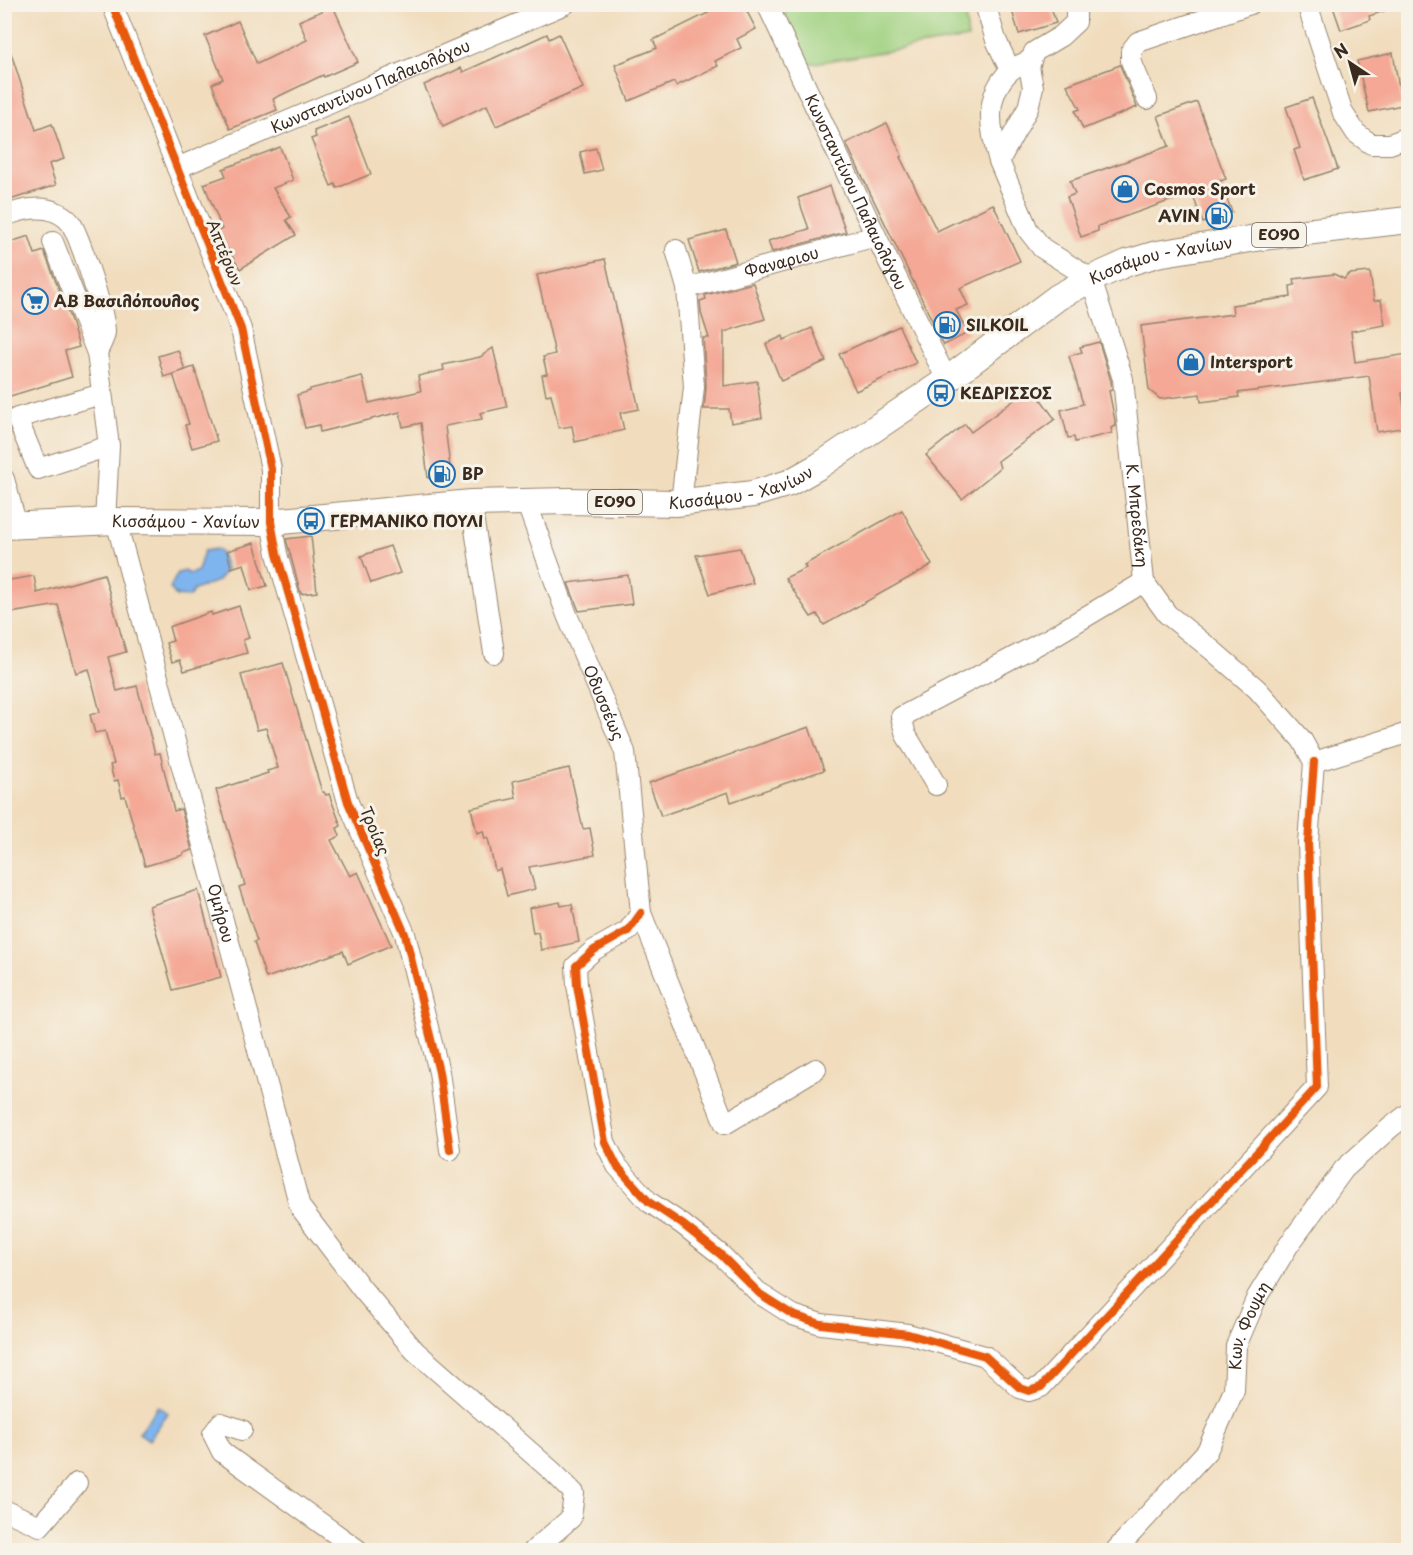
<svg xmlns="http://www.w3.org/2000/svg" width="1413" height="1555" font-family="'Playpen Sans',sans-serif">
  <rect width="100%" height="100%" fill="#f7f3e8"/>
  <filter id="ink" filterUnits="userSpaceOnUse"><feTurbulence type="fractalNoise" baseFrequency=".0167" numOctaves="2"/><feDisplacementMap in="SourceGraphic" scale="12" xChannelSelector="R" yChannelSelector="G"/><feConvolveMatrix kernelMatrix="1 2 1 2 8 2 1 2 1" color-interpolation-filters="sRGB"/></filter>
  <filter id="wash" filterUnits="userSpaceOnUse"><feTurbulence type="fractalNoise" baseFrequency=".008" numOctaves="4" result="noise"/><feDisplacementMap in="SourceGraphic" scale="24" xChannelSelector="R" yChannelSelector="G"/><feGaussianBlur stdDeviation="1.35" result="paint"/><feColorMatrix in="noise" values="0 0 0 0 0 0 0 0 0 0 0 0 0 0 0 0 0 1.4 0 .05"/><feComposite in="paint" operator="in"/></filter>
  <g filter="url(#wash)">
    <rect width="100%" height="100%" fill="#f1ddbe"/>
    <path fill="#a0d282" stroke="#6e7e50" stroke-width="1.5" d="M781 5H964L968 38 809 64Z"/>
    <g fill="#7fb5ee" stroke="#5d7086" stroke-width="1.5">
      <path d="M216 549 221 553 226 570 218 581 194 590 189 597 176 596 170 588 178 573 185 571 190 574 198 571 204 551Z"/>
      <path d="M158 1406 168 1413 149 1440 139 1433Z"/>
    </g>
    <g id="blocks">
      <g fill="#f4a895">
        <path d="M703 4H743L756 29 737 39 741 48 715 61 718 66 676 86 674 82 629 101 615 65 657 48 653 40 708 13Z"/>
        <path d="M1010 4H1050L1056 23 1019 34Z"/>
        <path d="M1332 4H1396V7L1369 16 1370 20 1341 30Z"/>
        <path d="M333 6 358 62 324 77 323 75 273 99 277 110 230 129 212 84 223 79 205 36 238 21 257 64 307 40 299 21Z"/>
        <path d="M547 34 549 39 559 34 583 88 496 126 487 105 443 126 424 85 461 68 463 72Z"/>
        <path d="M4 44H8L36 130 52 124 64 159 49 164 56 185 4 202Z"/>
        <path d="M1393 53 1402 105 1369 112 1357 61Z"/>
        <path d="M1120 65 1137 107 1083 129 1075 111 1080 109 1067 85Z"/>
        <path d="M1312 98 1338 169 1304 180 1294 150 1300 148 1286 107Z"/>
        <path d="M1197 102 1226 179 1220 181 1232 212 1203 223 1192 193 1098 226V231L1081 237 1067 197 1075 194 1070 181 1169 146 1158 116Z"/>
        <path d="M349 117 371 174 337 188 335 184 331 186 311 139 316 137 314 131Z"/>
        <path d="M887 123 902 156 900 157 937 231 993 204 1020 261 960 288 968 305 956 310 968 333 944 345 846 143Z"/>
        <path d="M280 147 293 180 273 188 291 217 286 220 296 235 240 269 217 232 222 229 204 184 226 176 223 169Z"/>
        <path d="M596 148 602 170 585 174 580 152Z"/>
        <path d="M830 186 846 232 772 252 768 241 809 229 798 198Z"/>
        <path d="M726 230 736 262 699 272 689 240Z"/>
        <path d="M29 236 35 254 44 251 70 318 79 347 65 351 72 377 4 398V244Z"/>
        <path d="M605 259 639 409 620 413 624 430 575 442 572 426 559 428 551 394 546 395 542 375 547 374 543 357 555 354 537 275Z"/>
        <path d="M1370 272 1374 301 1381 300 1385 325 1351 331 1355 362 1408 354V392L1402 393 1407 427 1377 432 1369 376 1238 393 1239 397 1201 402 1200 394 1160 399 1149 390 1141 326 1233 314 1232 305 1291 297 1290 286 1295 285 1294 279 1334 274 1344 279 1349 274Z"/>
        <path d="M753 283 765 319 724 332V386L757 381 762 418 731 423 729 409H704L706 386 703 338H709L701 313 700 301 706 299 705 295Z"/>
        <path d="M899 326 916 363 856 391 839 354Z"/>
        <path d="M812 328 826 361 781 381 766 344 783 336 784 340Z"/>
        <path d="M1099 342 1111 381 1112 390 1109 391 1116 426 1111 428 1112 433 1075 442 1074 437 1068 438 1061 410 1083 404 1069 356 1082 352 1080 347Z"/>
        <path d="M493 348 507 407 480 413 482 419 445 426 451 475 428 478 421 423 403 427 400 412 320 432 319 425 305 428 297 395 310 391V389L362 376 369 403 421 391 418 376 444 370 443 365 480 357Z"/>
        <path d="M178 350 185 370 164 377 158 356Z"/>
        <path d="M194 367 217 441 192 448 185 425 189 424 173 374Z"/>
        <path d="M1032 387 1055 419 998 461 1000 468 962 499 926 455 965 424 971 432Z"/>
        <path d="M902 510 932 565 824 625 817 614 811 617 785 578 806 568 804 565Z"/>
        <path d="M311 536 317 592 301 594 286 539Z"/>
        <path d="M254 543 267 586 251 590 244 564 231 568 227 551Z"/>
        <path d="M390 546 400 573 371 583 361 556Z"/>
        <path d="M740 548 753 583 710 594 696 555Z"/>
        <path d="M104 574 126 652 108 657 117 691 137 686 155 754 160 753 174 811 181 809 192 850 183 853V855L145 866 125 796 122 797 118 780 114 781 110 765 114 764 105 731 95 733 90 715 100 712 89 669 76 673 58 605 4 614V581L34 576 37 593Z"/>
        <path d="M628 575 632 604 579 611 568 583Z"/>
        <path d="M239 606 249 638 243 640 247 653 184 671 180 660 172 662 166 643 173 641 169 627 211 612 212 615Z"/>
        <path d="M283 663 322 792H324L326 795 329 794 341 826 337 828 340 836 331 840 350 876 358 872 391 945 348 964 343 951 266 978 254 942 257 941 239 887 245 885 216 790 268 773 267 771 278 768 266 728 257 730 241 675Z"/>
        <path d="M809 727 824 770 731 802 728 792 661 816 649 783Z"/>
        <path d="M569 768 583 829 590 828 595 855 529 867 535 889 507 896 500 869 495 871 488 838 485 839 483 831 477 833 471 808 516 798 513 781Z"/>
        <path d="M198 890 221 977 173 990 149 906Z"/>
        <path d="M560 902 561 906 572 904 579 942 541 950 538 932 533 933 529 908Z"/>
      </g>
    </g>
  </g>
  <g filter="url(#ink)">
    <use href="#blocks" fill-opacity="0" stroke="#96846e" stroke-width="1.5"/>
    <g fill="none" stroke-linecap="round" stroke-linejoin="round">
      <defs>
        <g id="minor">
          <path d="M112 4 241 329 271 469V522L277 554 348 802 405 934 439 1072 450 1150"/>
          <path id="s1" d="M767 4 876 236 947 380"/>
          <path d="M985 4 996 40 1010 70"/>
          <path id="s2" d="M1076 4V22L1061 36 1034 52 1029 67 1033 87 1028 108 999 161 1028 230 1042 248 1091 279 1123 379 1144 582 1167 614 1212 650 1257 689 1302 740 1314 762"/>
          <path d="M1307 4 1343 113 1356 133 1371 144H1390L1408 137"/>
          <path d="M1147 99 1131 61V51L1138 42 1250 4"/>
          <path d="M999 161C990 130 983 96 1010 71 1015 66 1024 63 1031 60"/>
          <path id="s3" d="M177 168 565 4"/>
          <path d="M4 216C21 210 41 204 58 213 64 216 69 220 72 225 81 242 105 313 105 332 105 338 99 347 97 353"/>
          <path d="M53 242 97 353 109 446 105 522"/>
          <path d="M676 250 687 288 694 387 681 503"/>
          <path id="s4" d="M687 288 876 236"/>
          <path d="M102 394 17 418 38 469 109 446"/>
          <path d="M4 479 17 526"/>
          <path id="s5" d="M526 501 567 615 625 752 641 913 725 1124 816 1069"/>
          <path d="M471 503 494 653"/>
          <path id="s6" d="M116 521 300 1207 362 1289 415 1351 553 1472 574 1493 571 1518 534 1550"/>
          <path d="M1314 762 1408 733"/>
          <path d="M936 785 906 735 901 717 1050 638 1144 582"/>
          <path d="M641 913 628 931 594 950 576 966 577 985 605 1142 617 1166 649 1202 682 1224 720 1254 760 1294 793 1315 821 1324 908 1334 985 1356 1020 1388 1029 1391 1041 1387 1317 1087 1308 843 1314 762"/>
          <path d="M242 1430 221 1423 213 1434 222 1452 358 1550"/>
          <path d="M4 1510 40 1526 77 1483"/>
          <path id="s7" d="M1116 1550 1207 1451 1234 1390 1236 1346 1257 1297 1288 1246 1344 1169 1391 1127 1408 1114"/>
        </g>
        <g id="major">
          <path id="s8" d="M4 526 116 521 271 522 471 503 568 501 676 503 753 494 789 483 819 466 947 380 1058 297 1091 279 1127 263 1157 254 1262 237 1408 220"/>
        </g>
      </defs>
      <use href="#minor" stroke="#96846e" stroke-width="22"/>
      <use href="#major" stroke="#96846e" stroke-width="28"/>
      <use href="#minor" stroke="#fff" stroke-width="20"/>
      <use href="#major" stroke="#fff" stroke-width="26"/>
      <defs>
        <g id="cycleway">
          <path d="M112 4 241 329 271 469V522L277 554 348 802 405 934 439 1072 450 1150"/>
          <path d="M641 913 628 931 594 950 576 966 577 985 605 1142 617 1166 649 1202 682 1224 720 1254 760 1294 793 1315 821 1324 908 1334 985 1356 1020 1388 1029 1391 1041 1387 1317 1087 1308 843 1314 762"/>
        </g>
      </defs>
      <use href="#cycleway" stroke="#f7f3e8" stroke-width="11"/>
      <use href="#cycleway" stroke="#e8590c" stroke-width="8"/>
    </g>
  </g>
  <defs>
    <symbol id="shop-ring" viewBox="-11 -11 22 22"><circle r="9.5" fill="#f7f3e8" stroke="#1f6fb2" stroke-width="1.5"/><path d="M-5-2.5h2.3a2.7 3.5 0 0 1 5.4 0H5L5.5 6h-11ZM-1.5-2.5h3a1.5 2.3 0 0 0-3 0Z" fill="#1f6fb2"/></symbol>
    <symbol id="fuel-ring" viewBox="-11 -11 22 22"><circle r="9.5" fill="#f7f3e8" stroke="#1f6fb2" stroke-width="1.5"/><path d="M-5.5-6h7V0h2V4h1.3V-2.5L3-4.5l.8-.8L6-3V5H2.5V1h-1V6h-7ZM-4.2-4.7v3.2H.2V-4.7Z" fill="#1f6fb2"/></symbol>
    <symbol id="supermarket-ring" viewBox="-11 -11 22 22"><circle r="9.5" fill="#f7f3e8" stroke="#1f6fb2" stroke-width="1.5"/><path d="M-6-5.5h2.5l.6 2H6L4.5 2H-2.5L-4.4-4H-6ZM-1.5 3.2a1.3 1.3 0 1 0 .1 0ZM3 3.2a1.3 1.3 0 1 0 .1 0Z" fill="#1f6fb2"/></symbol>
    <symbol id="bus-ring" viewBox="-11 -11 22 22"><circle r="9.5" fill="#f7f3e8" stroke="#1f6fb2" stroke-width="1.5"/><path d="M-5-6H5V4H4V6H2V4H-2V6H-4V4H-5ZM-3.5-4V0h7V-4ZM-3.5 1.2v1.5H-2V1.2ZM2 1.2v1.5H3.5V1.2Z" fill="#1f6fb2"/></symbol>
  </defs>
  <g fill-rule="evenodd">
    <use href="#shop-ring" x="1110" y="174" width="30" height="30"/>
    <use href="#fuel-ring" x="1204" y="201" width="30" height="30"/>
    <use href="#supermarket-ring" x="20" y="286" width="30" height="30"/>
    <use href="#fuel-ring" x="932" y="310" width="30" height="30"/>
    <use href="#shop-ring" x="1176" y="347" width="30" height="30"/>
    <use href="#bus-ring" x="926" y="378" width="30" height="30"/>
    <use href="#fuel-ring" x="427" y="459" width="30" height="30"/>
    <use href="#bus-ring" x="296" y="506" width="30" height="30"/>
  </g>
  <g text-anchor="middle" stroke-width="6" stroke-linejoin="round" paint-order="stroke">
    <g fill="#f7f3e8" stroke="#73665b" stroke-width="1.5">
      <rect x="1252" y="223" width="54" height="24" rx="4.5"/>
      <rect x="588" y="490" width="54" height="24" rx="4.5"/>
    </g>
    <g font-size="15" font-weight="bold" fill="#3b2a1e">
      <text x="1279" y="240">ΕΟ90</text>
      <text x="615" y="507">ΕΟ90</text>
    </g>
    <g font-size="16" fill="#3b2a1e" stroke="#f7f3e8">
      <text dy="6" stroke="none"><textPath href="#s3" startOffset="210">Κωνσταντίνου Παλαιολόγου</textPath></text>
      <text dy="6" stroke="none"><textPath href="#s1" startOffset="208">Κωνσταντίνου Παλαιολόγου</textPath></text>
      <text transform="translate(225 253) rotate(68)" y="6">Απτέρων</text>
      <text dy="6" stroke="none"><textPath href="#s4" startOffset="98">Φαναριου</textPath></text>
      <text dy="6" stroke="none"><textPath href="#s8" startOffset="1226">Κισσάμου - Χανίων</textPath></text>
      <text dy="6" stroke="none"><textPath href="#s8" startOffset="740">Κισσάμου - Χανίων</textPath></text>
      <text dy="6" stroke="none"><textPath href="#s2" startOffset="586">Κ. Μπρεδάκη</textPath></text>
      <text dy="6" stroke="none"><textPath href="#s8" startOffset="182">Κισσάμου - Χανίων</textPath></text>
      <text dy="6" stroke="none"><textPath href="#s5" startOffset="216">Οδυσσέως</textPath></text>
      <text transform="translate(375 831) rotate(67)" y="6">Τροίας</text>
      <text dy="6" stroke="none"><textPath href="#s6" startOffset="406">Ομήρου</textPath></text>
      <text dy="6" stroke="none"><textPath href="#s7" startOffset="268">Κων. Φουμη</textPath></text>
    </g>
    <g font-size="16" font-weight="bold" fill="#3b2a1e" stroke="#f7f3e8" text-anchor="start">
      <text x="1144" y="195">Cosmos Sport</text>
      <text x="1200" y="222" text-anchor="end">AVIN</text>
      <text x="54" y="307">ΑΒ Βασιλόπουλος</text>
      <text x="966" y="331">SILKOIL</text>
      <text x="1210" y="368">Intersport</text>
      <text x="960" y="399">ΚΕΔΡΙΣΣΟΣ</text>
      <text x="462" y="480">BP</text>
      <text x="330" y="527">ΓΕΡΜΑΝΙΚΟ ΠΟΥΛΙ</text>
    </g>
  </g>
  <rect width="1413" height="1555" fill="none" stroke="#f7f3e8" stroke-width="24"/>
  <g transform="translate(1350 63) rotate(324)" stroke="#f7f3e8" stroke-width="4.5" paint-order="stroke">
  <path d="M0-4.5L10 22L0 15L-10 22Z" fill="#3b2a1e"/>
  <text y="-9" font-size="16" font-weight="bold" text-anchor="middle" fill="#3b2a1e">N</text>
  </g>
</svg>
